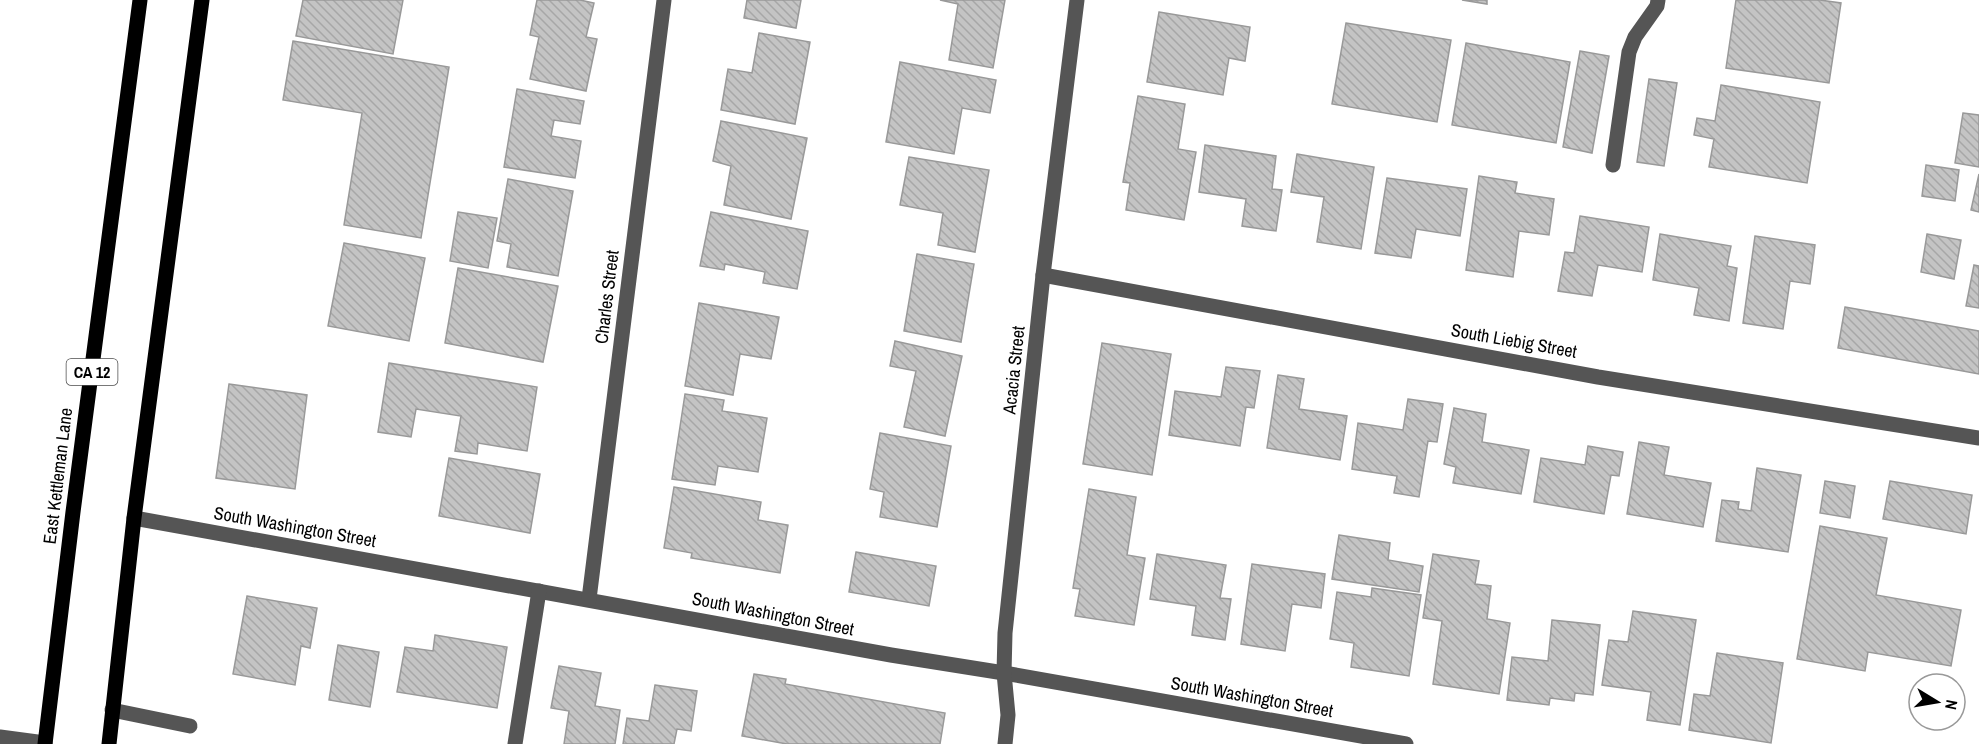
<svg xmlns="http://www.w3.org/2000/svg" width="1979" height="744" font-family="'Archivo Narrow',sans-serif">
  <defs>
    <pattern id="building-back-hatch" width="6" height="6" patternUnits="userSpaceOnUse" patternTransform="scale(1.5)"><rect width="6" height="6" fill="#c4c4c4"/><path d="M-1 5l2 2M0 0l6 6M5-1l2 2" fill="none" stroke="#a7a7a7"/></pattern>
  </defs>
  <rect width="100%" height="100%" fill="#fff"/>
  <g fill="url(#building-back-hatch)" stroke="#999" stroke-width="1.5">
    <path d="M303 0H403L393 54 296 36Z"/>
    <path d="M537 0H580L594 3 586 37 597 39 586 91 530 79 539 37 530 35Z"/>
    <path d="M747 0H801L796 28 744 18Z"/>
    <path d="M940 0H1005L993 68 949 60 958 4Z"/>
    <path d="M1462 0H1487V4Z"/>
    <path d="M1736 0H1820L1841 3 1829 83 1726 68Z"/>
    <path d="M1159 12 1250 27 1245 61 1229 58 1223 95 1147 82Z"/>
    <path d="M1346 23 1451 40 1437 122 1332 104Z"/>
    <path d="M759 33 810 42 795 124 721 110 728 69 752 73Z"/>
    <path d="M293 41 449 67 421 238 344 225 362 113 283 100Z"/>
    <path d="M1466 43 1570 62 1556 143 1452 125Z"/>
    <path d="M1580 51 1609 56 1592 153 1563 147Z"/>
    <path d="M900 62 996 80 990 113 962 108 954 154 886 142Z"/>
    <path d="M1649 79 1677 83 1664 166 1637 162Z"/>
    <path d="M1721 85 1820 102 1807 183 1709 167 1714 139 1694 135 1697 118 1715 121Z"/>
    <path d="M517 89 584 101 580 124 554 120 551 136 581 141 575 178 504 167Z"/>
    <path d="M1138 96 1185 104 1178 149 1196 152 1184 220 1126 210 1130 183 1123 182Z"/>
    <path d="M1963 113 1979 115V167L1955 163Z"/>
    <path d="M721 121 807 138 791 219 724 205 731 166 713 161Z"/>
    <path d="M1205 145 1276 156 1272 189 1282 190 1276 231 1242 226 1246 199 1199 192Z"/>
    <path d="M1297 154 1374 167 1361 249 1317 242 1324 197 1291 192Z"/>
    <path d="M909 157 989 170 975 252 938 245 943 213 900 205Z"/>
    <path d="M1926 165 1959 170 1955 201 1922 196Z"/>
    <path d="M1979 174V212L1971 210Z"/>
    <path d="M1479 176 1517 182 1515 193 1554 199 1549 235 1519 231 1513 277 1466 270Z"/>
    <path d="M1387 178 1467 189 1460 236 1416 229 1411 258 1375 253Z"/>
    <path d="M508 179 573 191 558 276 507 267 511 244 497 241Z"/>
    <path d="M458 212 497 218 488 268 450 261Z"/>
    <path d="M711 212 808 231 797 289 763 283 765 272 725 264 724 270 700 266Z"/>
    <path d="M1580 216 1649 227 1642 272 1598 265 1592 296 1558 291 1565 252 1574 253Z"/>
    <path d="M1660 234 1731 246 1727 266 1737 268 1729 321 1694 315 1699 288 1653 280Z"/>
    <path d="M1927 234 1961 240 1954 279 1921 272Z"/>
    <path d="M1755 236 1815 245 1810 284 1790 281 1783 329 1743 323Z"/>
    <path d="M344 243 425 258 409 341 328 326Z"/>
    <path d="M917 254 974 264 961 342 904 331Z"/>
    <path d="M1974 265 1979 266V308L1966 306Z"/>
    <path d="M458 268 558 286 543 362 445 343Z"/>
    <path d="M699 303 779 317 771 359 740 354 733 395 685 386Z"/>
    <path d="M1845 307 1979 331V374L1838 348Z"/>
    <path d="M895 341 962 356 945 436 904 427 916 371 890 366Z"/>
    <path d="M1102 343 1171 354 1152 475 1083 464Z"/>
    <path d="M389 363 537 387 527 451 478 443 477 454 455 451 461 416 416 409 411 437 378 432Z"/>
    <path d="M1226 367 1260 371 1254 408 1246 407 1240 446 1169 435 1175 391 1221 397Z"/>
    <path d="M1278 375 1304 379 1299 409 1347 416 1340 460 1267 448Z"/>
    <path d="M229 384 307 395 295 489 216 478Z"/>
    <path d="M685 394 724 400 722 411 767 418 758 472 718 466 715 485 672 479Z"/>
    <path d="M1408 399 1443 404 1437 442 1428 441 1419 497 1394 493 1397 476 1352 469 1358 423 1403 430Z"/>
    <path d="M1454 408 1486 414 1482 442 1529 450 1521 494 1453 483 1456 467 1444 464Z"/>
    <path d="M880 433 951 446 937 527 880 517 884 492 870 489Z"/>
    <path d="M1639 442 1669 447 1664 475 1711 483 1703 527 1627 514Z"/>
    <path d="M1588 446 1623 452 1619 476 1611 475 1604 514 1534 502 1541 458 1585 465Z"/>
    <path d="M449 458 540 474 530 533 439 516Z"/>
    <path d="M1757 468 1801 475 1788 552 1716 541 1722 500 1739 502 1738 509 1751 511Z"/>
    <path d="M1825 481 1855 486 1850 518 1820 513Z"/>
    <path d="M1890 481 1972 495 1966 534 1883 519Z"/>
    <path d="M674 487 761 502 758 520 788 525 780 573 691 558 692 553 664 548Z"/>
    <path d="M1089 489 1136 497 1127 555 1145 558 1134 625 1075 616 1080 589 1073 588Z"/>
    <path d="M1820 526 1887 538 1876 595 1961 610 1951 666 1868 652 1865 671 1797 659Z"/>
    <path d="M1339 535 1390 543 1388 560 1423 566 1419 592 1332 579Z"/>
    <path d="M856 552 936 566 929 606 849 592Z"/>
    <path d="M1157 554 1226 565 1220 598 1231 599 1225 640 1192 635 1196 606 1150 599Z"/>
    <path d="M1433 554 1479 561 1475 584 1491 586 1487 619 1510 623 1499 694 1433 684 1442 621 1423 618Z"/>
    <path d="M1252 564 1325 574 1321 608 1292 604 1285 651 1241 644Z"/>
    <path d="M1372 588 1421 595 1409 676 1351 667 1354 643 1330 639 1337 592 1371 597Z"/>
    <path d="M247 596 317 608 310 648 301 646 295 685 233 674Z"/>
    <path d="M1633 611 1696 620 1680 725 1647 720 1651 692 1602 685 1609 640 1628 642Z"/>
    <path d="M1552 620 1600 625 1593 695 1575 693 1574 701 1550 698 1549 705 1507 700 1512 657 1548 661Z"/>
    <path d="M435 635 507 647 497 708 397 692 405 647 433 651Z"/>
    <path d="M338 645 379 652 370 707 329 700Z"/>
    <path d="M1717 653 1783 663 1771 743 1689 730 1694 694 1710 696Z"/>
    <path d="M559 666 601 673 595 706 620 710 615 744H564L569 711 551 708Z"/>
    <path d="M754 674 786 679 785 684 945 713 940 744H787L742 736Z"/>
    <path d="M655 685 697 691 691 731 677 729 674 744H623L627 718 649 721Z"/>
  </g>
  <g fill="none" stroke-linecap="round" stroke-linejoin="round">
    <g stroke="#555" stroke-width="15">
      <path d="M1613 165 1629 52 1635 37 1657 6 1658 0"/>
      <path d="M1043 275 1598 377 1979 438"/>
      <path d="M134 518 891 655 1004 673 1406 744"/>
      <path d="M589 599 664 0"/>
      <path d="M112 710 190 726"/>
      <path d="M0 737 45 743"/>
      <path d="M515 744 539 591"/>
      <path d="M1005 744 1008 715 1004 673 1005 633 1043 275 1077 0"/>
    </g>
    <g stroke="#000" stroke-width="15">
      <path d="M45 744 73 512 140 0"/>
      <path d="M109 744 134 518 202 0"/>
    </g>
  </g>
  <g text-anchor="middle" stroke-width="4.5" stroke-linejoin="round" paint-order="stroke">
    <rect fill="#fff" stroke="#4c4c4c" stroke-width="1.5" x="66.5" y="359" width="51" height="26" rx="4.5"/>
    <g font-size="16" font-weight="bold" fill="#000">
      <text x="92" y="378">CA 12</text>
    </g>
    <g font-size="18" fill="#000" stroke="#fff">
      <text transform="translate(607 297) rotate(-83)" y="6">Charles Street</text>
      <text transform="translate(1514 341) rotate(10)" y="6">South Liebig Street</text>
      <text transform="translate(1014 370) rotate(-84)" y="6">Acacia Street</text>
      <text transform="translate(58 476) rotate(-83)" y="6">East Kettleman Lane</text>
      <text transform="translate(295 527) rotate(10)" y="6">South Washington Street</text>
      <text transform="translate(773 614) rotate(11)" y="6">South Washington Street</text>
      <text transform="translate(1252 697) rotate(10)" y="6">South Washington Street</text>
    </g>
  </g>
  <g transform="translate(1937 702) rotate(101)"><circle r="28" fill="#ffffff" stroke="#999999" stroke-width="1.5"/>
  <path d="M0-4.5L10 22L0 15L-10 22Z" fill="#000000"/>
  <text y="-9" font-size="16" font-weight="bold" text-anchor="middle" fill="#000000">N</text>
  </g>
</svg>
